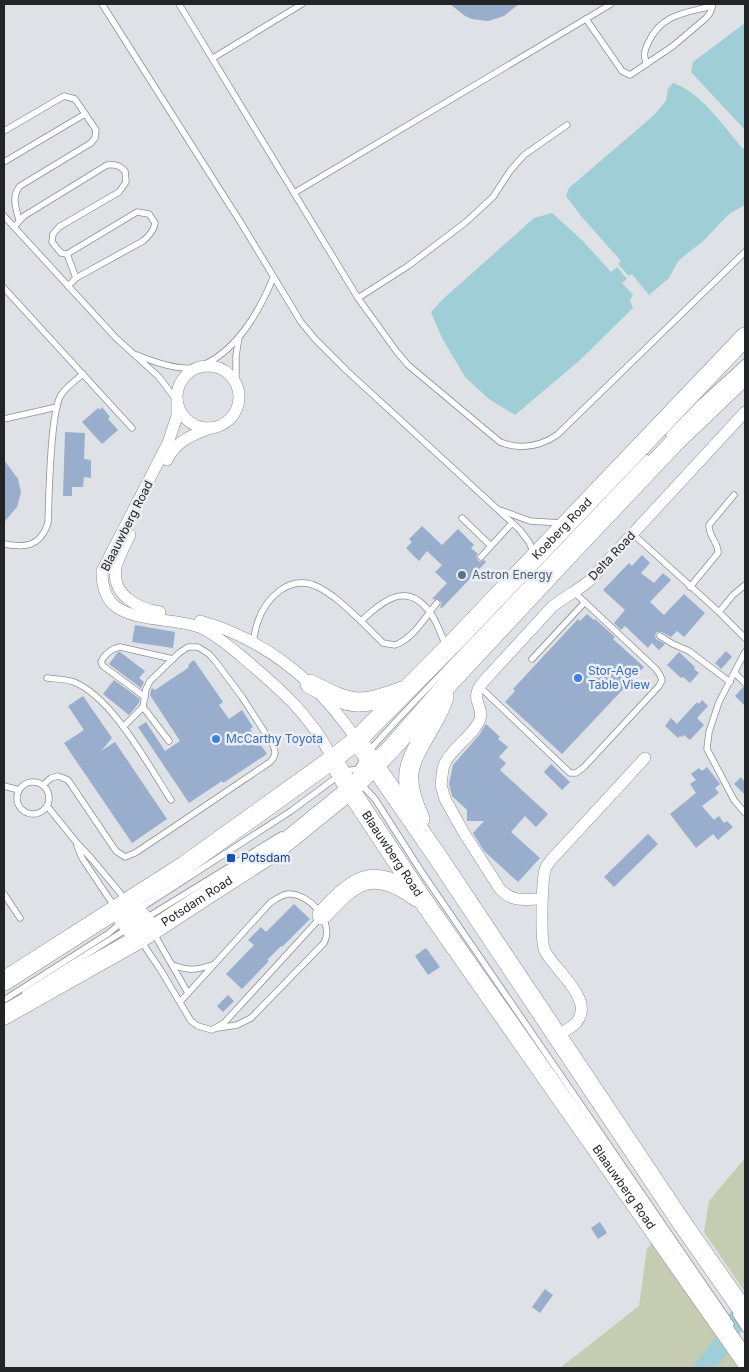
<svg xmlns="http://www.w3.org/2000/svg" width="749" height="1372" font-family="Inter,sans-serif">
  <rect width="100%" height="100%" fill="#dee1e5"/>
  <g fill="#c6ccb1">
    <path d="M745 1158V1292L704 1232 709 1201Z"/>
    <path d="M658 1236 745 1368H560L639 1306 647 1249Z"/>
  </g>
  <g fill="#a0ced7">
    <path d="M745 23V130L691 72 693 62Z"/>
    <path d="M673 83C701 92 724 127 743 149L745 147V205L729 214 703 241 678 261 669 278 649 295 632 274 629 276 618 264 621 261 581 216 566 196 569 188 653 116 666 101 668 89Z"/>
    <path d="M552 213 582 240 611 272 617 267 627 279 622 283 633 295 630 300 633 308 579 361 515 415 489 399 465 377 442 338 431 312 443 299 534 218Z"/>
  </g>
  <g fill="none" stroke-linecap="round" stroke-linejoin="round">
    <path stroke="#a0ced7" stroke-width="19" d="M703 1368 718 1350 745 1307"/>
  </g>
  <g fill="#98aecc">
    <path d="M450 4H519L504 16 488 21 472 19 465 16Z"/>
    <path d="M102 407 110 417 108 419 118 430 102 444 82 422 98 408 100 410Z"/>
    <path d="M65 432 85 433 84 459 91 460V478L84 477 83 487H72V496H63Z"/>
    <path d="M4 460 18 479 21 492 17 507 4 522Z"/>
    <path d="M422 526 442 545 458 529 474 545 471 548 478 554 476 556 478 560 480 562 484 560 486 562 442 608 440 607 442 603 440 600 432 599 447 583 435 572 442 565 427 551 419 561 406 548 412 542 409 539Z"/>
    <path d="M642 555 650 563 641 573 654 583 663 573 671 580 650 602 664 615 684 594 705 613 684 637 677 631 671 637 662 632H657L655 635 656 639 665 644 659 650 652 643 648 648 625 626 621 630 614 623 625 610 603 590 629 563 632 566Z"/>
    <path d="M587 614 594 620 595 619 615 637 613 639 644 667 562 754 505 702 515 691 513 689 578 619 580 621Z"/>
    <path d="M135 625 175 632 173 648 132 642Z"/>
    <path d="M726 651 732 657 721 669 715 663Z"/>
    <path d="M118 652H120L145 671 139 678 144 682 141 688 109 664Z"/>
    <path d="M679 652 695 667 694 669 699 673 690 683 683 677 681 678 667 665Z"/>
    <path d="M194 660 223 702 219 705 229 719 242 710 253 727 250 729 267 754 223 783 222 781 189 803 138 727 146 722 165 751 180 741 150 695 151 690 152 688 155 690 188 668 189 664Z"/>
    <path d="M114 680 140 699 139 703 129 715 103 694Z"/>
    <path d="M743 687 745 688V706L735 696Z"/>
    <path d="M83 696 112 738 101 751 115 742 167 819 132 843 64 743 84 730 68 706Z"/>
    <path d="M702 700 708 706 697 718 704 725 690 740 684 735 682 737 680 736 678 738 665 726 671 718 677 724 697 702 699 704Z"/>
    <path d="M486 724 500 737 498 739 508 747 499 757 506 763 500 770 548 814 536 827 525 816 511 832 540 858 518 882 484 851 473 833 484 821H467V810L452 796 449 784 453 765 480 734Z"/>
    <path d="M551 764 570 782 562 790 544 772Z"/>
    <path d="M707 767 720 784 715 788 719 793 702 806 714 820 719 816 724 823 727 821 733 827 718 840 713 834 696 848 670 814 696 793 690 784 696 780 691 774 699 768 702 771Z"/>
    <path d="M741 777 745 782V795L734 784Z"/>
    <path d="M648 834 658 844 614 887 604 877Z"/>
    <path d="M294 904 310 919 282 947 281 946 267 960 269 961 242 989 226 974 254 945 248 940 261 927 266 932Z"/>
    <path d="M426 948 440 967 428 975 415 956Z"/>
    <path d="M228 995 234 1001 223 1012 217 1006Z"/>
    <path d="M600 1222 607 1233 598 1239 591 1228Z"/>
    <path d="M545 1289 553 1295 540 1313 532 1307Z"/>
  </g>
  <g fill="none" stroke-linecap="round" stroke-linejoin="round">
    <defs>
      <g id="lane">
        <path d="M102 4 241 223 301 322 315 339 346 370 519 529 529 542 534 554"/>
        <path d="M179 4 358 298 397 352 408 365 500 442C520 450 539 447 557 435L745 252"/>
        <path d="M586 19 622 71 630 75 673 46 706 18 710 13 713 4"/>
        <path d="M213 58 302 4"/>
        <path d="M647 64C643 55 644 52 648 43 661 14 685 13 712 6"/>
        <path d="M4 131 64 96 75 99 96 130 95 138 91 143 20 186C11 197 16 207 19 220"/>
        <path d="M4 162 85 114"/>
        <path d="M294 193 611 4"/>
        <path d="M4 216 116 338 159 377 177 401"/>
        <path d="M14 227 24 216 107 165C115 164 119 165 125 171L126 182 119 192 59 227 53 234 52 242 61 253 67 254 137 212 149 214 155 223C154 231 149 236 143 241L76 278 68 286"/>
        <path d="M67 254 76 278"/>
        <path d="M4 288 132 428"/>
        <path d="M358 298 408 266 466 222 493 197 510 171 524 155 567 125"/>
        <path d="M137 355C154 362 183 373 201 366 237 351 259 312 273 278"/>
        <path d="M236 383V356L239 337"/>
        <path d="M4 419 57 407"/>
        <path d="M669 435 700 403 745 362"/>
        <path d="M500 510 530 521 561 523"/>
        <path d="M462 518 491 546"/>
        <path d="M633 534 719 612 745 638"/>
        <path d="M4 544C25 548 40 547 48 523 49 499 50 412 61 395 66 387 76 380 83 374"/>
        <path d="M481 557 512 523"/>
        <path d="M690 587 718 553C719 543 708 536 709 525L734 495"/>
        <path d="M437 603C425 617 413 639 395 645L383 643 361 621C383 601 406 581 429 611 437 621 441 635 446 646"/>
        <path d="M719 612 733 595 745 585"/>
        <path d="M660 636 673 644 689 651 730 682"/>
        <path d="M253 643C254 637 255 630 257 624 265 598 290 573 318 587 334 595 348 609 361 621"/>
        <path d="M745 652 719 702 709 732 707 749 734 800 745 813"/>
        <path d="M532 659 585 602"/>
        <path d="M735 673 745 683"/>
        <path d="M47 678C56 679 66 679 74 682 113 698 148 765 171 800"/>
        <path d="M480 687 570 773H576L584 767 659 686 662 680 660 675 656 669 574 592"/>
        <path d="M145 697 103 666 101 662C104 655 112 648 120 647L173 659"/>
        <path d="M143 707 169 741"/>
        <path d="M356 772 366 754 399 718 647 458"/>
        <circle cx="33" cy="798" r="16"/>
        <path d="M361 784 375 799 421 871 731 1324"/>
        <path d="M43 785 51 778 58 776 68 780 116 851 125 857 135 853 165 833 270 762C276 756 276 752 273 745L242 697 216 662 209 654 198 647H188L179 653 150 681 146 689 143 707 123 727"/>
        <path d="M4 786 19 790"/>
        <path d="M47 806 77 843 91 858 126 900"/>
        <path d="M77 846 82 858 114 906"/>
        <path d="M4 894 20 918"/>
        <path d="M138 910 291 811 345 771 358 769 363 772"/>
        <path d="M146 918 281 835"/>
        <path d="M153 932 188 993"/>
        <path d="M141 941 160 969 191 1021 198 1026 212 1030 224 1023 321 917"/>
        <path d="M173 965C188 971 197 970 212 965"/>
        <path d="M25 993 127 929"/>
        <path d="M4 1000 109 933 123 921"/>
        <path d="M180 1002 270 903C276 899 281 895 288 894 310 893 335 923 324 943L251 1018 237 1025 218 1028"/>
        <path d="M736 1315 745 1329"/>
      </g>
      <g id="street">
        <circle cx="208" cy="397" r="31"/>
        <path d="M177 401V416L168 443 102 571C102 584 104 597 115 606 136 622 174 618 199 627 214 633 227 645 240 655 279 688 309 713 333 759"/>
        <path d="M167 460C176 441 192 435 210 428"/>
        <path d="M130 535C125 545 119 556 116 567 111 595 137 608 160 612"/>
        <path d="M200 621C210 624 220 627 229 631 282 653 325 693 357 740"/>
        <path d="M542 899C525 899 513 903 500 889L464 833 445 799 441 785 443 768 446 761C453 748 477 731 480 719 484 703 468 701 483 682L551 608C563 597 578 591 590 580L745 412"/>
        <path d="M556 1036C563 1032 571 1028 576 1023 596 1000 555 971 545 951 540 942 542 881 545 870 546 866 549 863 551 860L645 758"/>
      </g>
      <g id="primary">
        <path d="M310 684C352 706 359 707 403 691"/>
        <path d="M357 740 437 856 682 1223 745 1313"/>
        <path id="s1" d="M333 759 350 790 424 902 745 1360"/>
        <path d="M420 819C400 775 408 764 431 725 436 716 441 707 444 697"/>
        <path d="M128 902 152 930"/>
        <path d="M117 910 139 939"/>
        <path d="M322 915C356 879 371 865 417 897"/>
        <path id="s2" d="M4 981 184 866 333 759 357 740 456 640 745 337"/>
        <path id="s3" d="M4 1015 139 939 205 896 275 851 350 790 391 749 447 685 570 553 676 441 745 375"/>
      </g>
    </defs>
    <use href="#lane" stroke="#8e9094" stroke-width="7"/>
    <use href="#street" stroke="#8e9094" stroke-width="12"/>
    <use href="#primary" stroke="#8e9094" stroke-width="20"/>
    <use href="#lane" stroke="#fff" stroke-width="5.5"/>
    <use href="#street" stroke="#fff" stroke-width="11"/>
    <use href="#primary" stroke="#fff" stroke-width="19"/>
  </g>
  <circle fill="#5c6f8a" stroke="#ebeef2" stroke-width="2" cx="462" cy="575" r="5"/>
  <g fill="#3f7fe0" stroke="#ebeef2" stroke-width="2">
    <circle cx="578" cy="678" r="5"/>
    <circle cx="216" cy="739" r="5"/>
  </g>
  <rect fill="#1a4fb4" stroke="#ebeef2" stroke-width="2" x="226" y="853" width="10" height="10" rx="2.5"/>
  <g text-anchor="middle" stroke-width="5" stroke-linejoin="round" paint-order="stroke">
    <g font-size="12" fill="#232426" stroke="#ebeef2">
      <text transform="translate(127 526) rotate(-63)" y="4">Blaauwberg Road</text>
      <text dy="4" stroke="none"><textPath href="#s2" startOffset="722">Koeberg Road</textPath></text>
      <text transform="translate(612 556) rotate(-47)" y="4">Delta Road</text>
      <text dy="4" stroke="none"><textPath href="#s1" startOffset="112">Blaauwberg Road</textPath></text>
      <text dy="4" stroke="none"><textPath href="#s3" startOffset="224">Potsdam Road</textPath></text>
      <text dy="4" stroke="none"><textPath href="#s1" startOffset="518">Blaauwberg Road</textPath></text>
    </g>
    <g font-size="12" fill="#4e5e75" stroke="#ebeef2" text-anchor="start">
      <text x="472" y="579">Astron Energy</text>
    </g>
    <g font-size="12" fill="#366cbe" stroke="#ebeef2" text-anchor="start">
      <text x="588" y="675">Stor-Age<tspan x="588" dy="14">Table View</tspan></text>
      <text x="226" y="743">McCarthy Toyota</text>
    </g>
    <g font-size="12" fill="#164399" stroke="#ebeef2" text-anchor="start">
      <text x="241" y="862">Potsdam</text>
    </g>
  </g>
  <rect width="749" height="1372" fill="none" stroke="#232426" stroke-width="10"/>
</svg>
